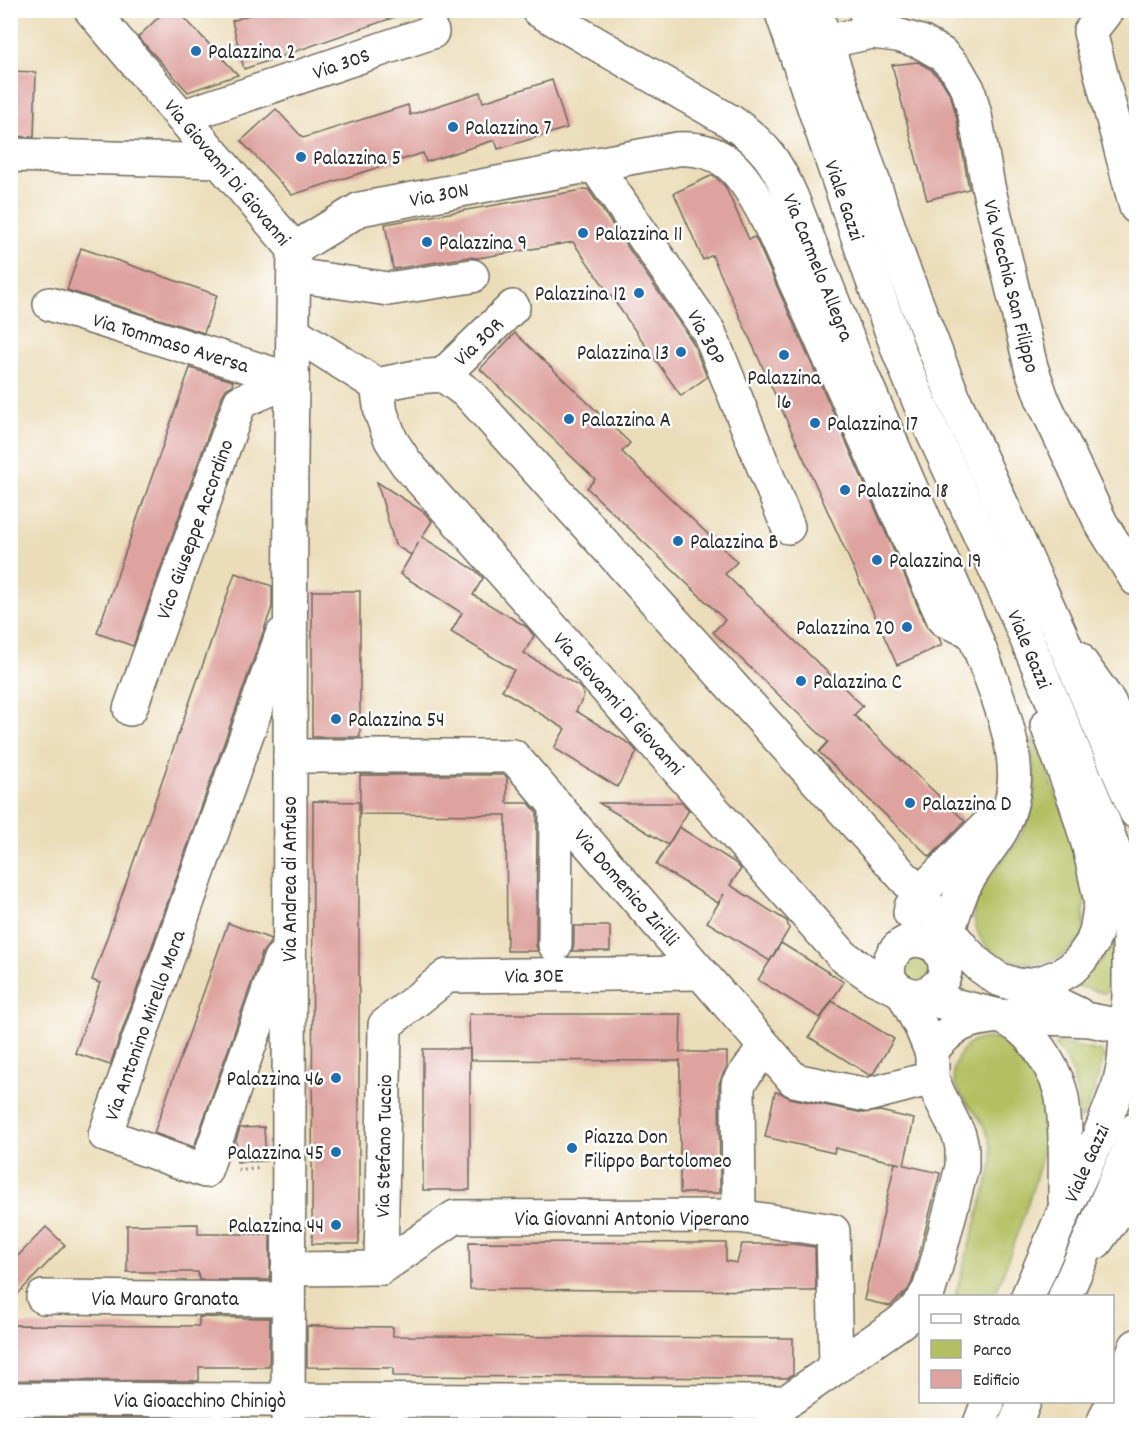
<svg xmlns="http://www.w3.org/2000/svg" width="1147" height="1436" font-family="Dekko,sans-serif">
  <rect width="100%" height="100%" fill="#fff"/>
  <filter id="ink" filterUnits="userSpaceOnUse"><feTurbulence type="fractalNoise" baseFrequency=".0167" numOctaves="2"/><feDisplacementMap in="SourceGraphic" scale="12" xChannelSelector="R" yChannelSelector="G"/><feConvolveMatrix kernelMatrix="1 2 1 2 8 2 1 2 1" color-interpolation-filters="sRGB"/></filter>
  <filter id="wash" filterUnits="userSpaceOnUse"><feTurbulence type="fractalNoise" baseFrequency=".008" numOctaves="4" result="noise"/><feDisplacementMap in="SourceGraphic" scale="24" xChannelSelector="R" yChannelSelector="G"/><feGaussianBlur stdDeviation="1.35" result="paint"/><feColorMatrix in="noise" values="0 0 0 0 0 0 0 0 0 0 0 0 0 0 0 0 0 1.4 0 .05"/><feComposite in="paint" operator="in"/></filter>
  <g filter="url(#wash)">
    <rect width="100%" height="100%" fill="#ebddb9"/>
    <g fill="#b3c062" stroke="#6f7646" stroke-width="1.5">
      <path d="M1033 739 1036 741 1086 875 1083 936C1076 943 1068 952 1059 957 1052 962 1041 963 1033 963 1002 964 979 950 974 918 970 891 993 874 1007 855 1018 841 1028 824 1033 807 1036 795 1035 783 1034 771 1033 760 1030 749 1033 739Z"/>
      <path d="M1110 939 1113 941 1114 961 1108 991 1104 993 1073 985 1090 968 1101 961Z"/>
      <path d="M919 953 932 965 926 982 903 978V960Z"/>
      <path d="M989 1038C1002 1041 1018 1045 1026 1056 1029 1061 1032 1067 1035 1072 1060 1121 1037 1175 1021 1223 1012 1247 1004 1272 995 1296H955L991 1170C993 1155 992 1142 985 1129 974 1102 940 1089 959 1056 966 1043 975 1039 989 1038Z"/>
      <path d="M1060 1043 1101 1052 1104 1056 1096 1086 1083 1118 1079 1120C1077 1095 1076 1065 1056 1047V1044Z"/>
    </g>
    <g id="blocks">
      <g fill="#dea39f">
        <path d="M166 10H177L238 75 188 92 138 37Z"/>
        <path d="M263 10H404V14L244 69 232 21Z"/>
        <path d="M918 62 930 69 942 81 951 96 957 119 969 189 927 200 892 65Z"/>
        <path d="M10 71 36 72 34 137 10 136Z"/>
        <path d="M552 80 567 128 498 149 495 140 426 162 423 153 292 195 241 141 276 109 303 138 408 105 410 115 480 92 483 102Z"/>
        <path d="M713 175 725 186 749 239 755 237 837 421 927 627 939 638 942 645 897 665 712 255 703 260 674 193Z"/>
        <path d="M588 189 692 341 707 377 681 396 573 242 478 258 469 257 393 269 385 224Z"/>
        <path d="M81 248 217 295 204 333 67 290Z"/>
        <path d="M515 333 630 443 622 452 737 562 725 574 863 706 854 715 965 821 930 857 819 752 828 742 713 632 725 620 587 488 595 479 480 369Z"/>
        <path d="M190 368 233 381 232 385 226 389 222 396 133 646 97 633Z"/>
        <path d="M377 482 424 512 432 521 422 537 475 570 483 578 473 595 527 627 534 636 524 653 578 686 582 690 584 696 576 711 630 744 637 752 617 787 554 748 565 729 502 690 514 670 451 632 462 613 400 574 419 542 411 555 395 545Z"/>
        <path d="M235 573 272 586V607L110 1065 75 1053 100 983 92 980Z"/>
        <rect x="312" y="591" width="48" height="146"/>
        <path d="M360 775H504L507 777V803H529L537 813 536 945 538 951H507L506 815 360 814Z"/>
        <path d="M313 801 359 802V1244H312Z"/>
        <path d="M599 803H682L689 810 668 845Z"/>
        <path d="M679 827 734 862 741 869 730 885 787 921 789 929 770 961 707 922 724 894 718 903 656 865Z"/>
        <path d="M228 923 271 939 269 944 262 953 194 1147 154 1133Z"/>
        <path d="M574 926H610V951H572L574 945Z"/>
        <path d="M781 943 844 982 820 1018 758 980Z"/>
        <path d="M832 1001 894 1039 873 1074 869 1075 809 1037Z"/>
        <path d="M469 1014H681L680 1052H727V1067L723 1074 719 1084 720 1193H680V1059V1061L470 1060Z"/>
        <rect x="423" y="1049" width="47" height="141"/>
        <path d="M775 1092 781 1093 790 1098 863 1113 880 1111 914 1119 904 1165 940 1173 912 1282 908 1290 890 1306 864 1300 895 1163 900 1164 835 1148 834 1153 765 1137Z"/>
        <path d="M264 1127 266 1161 237 1162 236 1140 240 1128Z"/>
        <path d="M198 1224V1234H270V1280H199L198 1272H127V1225Z"/>
        <path d="M46 1227 65 1245 10 1302V1264Z"/>
        <path d="M469 1242 726 1243V1261L737 1263 742 1244H792L815 1247 816 1291 470 1289Z"/>
        <path d="M199 1317 270 1318 269 1367H199V1381L10 1380V1325L199 1326Z"/>
        <path d="M307 1326 393 1327V1336L793 1338V1374L787 1378 393 1376V1368L307 1367Z"/>
        <rect x="10" y="1418" width="187" height="7"/>
      </g>
    </g>
  </g>
  <g filter="url(#ink)">
    <use href="#blocks" fill-opacity="0" stroke="#6e695d" stroke-width="1.5"/>
    <g fill="none" stroke-linecap="round" stroke-linejoin="round">
      <defs>
        <g id="street">
          <path d="M91 10 294 249 291 456 288 1426"/>
          <path d="M865 10 872 32 897 35 921 42 942 54 957 70 968 89 975 115 988 186 1031 367 1042 398 1101 523 1136 579"/>
          <path d="M1107 10 1090 32 1136 207"/>
          <path d="M825 42 872 32"/>
          <path d="M181 117 432 32"/>
          <path d="M10 155 219 161"/>
          <path d="M594 164 709 332 788 527"/>
          <path d="M294 249 360 209 677 149C695 148 713 151 728 163 758 187 782 254 799 290 849 399 896 510 944 620L973 632"/>
          <path d="M294 275 388 289 472 276"/>
          <path d="M50 304 292 380"/>
          <path d="M293 332 377 385 416 377 443 375 469 394 919 894"/>
          <path d="M443 375 513 307"/>
          <path d="M377 385 381 413 391 440 406 463 843 956 876 979 902 991 921 1027 931 1051"/>
          <path d="M1077 657 1109 702 1136 765"/>
          <path d="M130 709 240 402 292 380"/>
          <path d="M290 756H513L794 1080 867 1095 932 1078"/>
          <path d="M555 945 556 805"/>
          <path d="M280 959 205 1171 105 1135 282 635"/>
          <path d="M1020 986 1043 982 1061 975 1071 969 1081 959 1092 943 1096 932 1101 902 1089 847 1076 803 1047 725"/>
          <path d="M931 1051C954 1024 966 1019 1000 1016"/>
          <path d="M739 1216 738 1084 765 1047"/>
          <path d="M1096 1242 1136 1186"/>
          <path d="M381 1268 455 1217 739 1216 833 1231 836 1367"/>
          <path d="M381 1268 385 1025 447 976 701 973"/>
          <path d="M288 1269 381 1268"/>
          <path d="M925 1296 929 1290 935 1270 962 1167V1147L959 1135 939 1095 932 1078V1055"/>
          <path d="M43 1297 288 1299"/>
          <path d="M10 1399 786 1402"/>
          <path d="M1107 1415 1134 1426"/>
          <path d="M771 1426 776 1414 786 1402 898 1324 912 1313 920 1304"/>
          <path d="M1102 1426 1136 1346"/>
        </g>
        <g id="secondary">
          <path d="M538 10 730 121C764 144 776 161 792 198L860 370 973 632C989 674 1019 741 1014 785 1013 799 1008 817 1002 829 991 849 974 866 964 887 954 908 948 933 942 956"/>
          <path d="M781 10 870 273 899 352 923 411 1017 616 1103 821 1115 853 1123 893 1129 929V996L1124 1063 1119 1085 1098 1139 1065 1209 1028 1296"/>
          <path d="M815 10 901 263 954 399 1061 635 1136 812"/>
          <path d="M919 894 965 951 980 966 998 979 1020 986 1078 1014"/>
          <path d="M910 913 911 907 919 894 988 825"/>
          <path d="M915 996C935 993 951 979 943 957 940 950 933 944 926 942 895 931 874 975 901 991 905 993 910 994 915 996L1000 1016 1090 1020 1136 1029"/>
          <path d="M1000 1016C1007 1020 1014 1023 1020 1028 1038 1042 1058 1075 1062 1098 1067 1132 1065 1166 1065 1200"/>
          <path d="M1065 1296 1129 1150 1136 1129"/>
          <path d="M979 1426 988 1402"/>
          <path d="M1015 1426 1024 1402"/>
        </g>
      </defs>
      <use href="#street" stroke="#6e695d" stroke-width="36"/>
      <use href="#secondary" stroke="#6e695d" stroke-width="36"/>
      <path stroke="#6e695d" stroke-width="4" stroke-dasharray="1.5 4.5" stroke-linecap="butt" d="M238 1170 258 1168"/>
      <use href="#street" stroke="#fff" stroke-width="33"/>
      <use href="#secondary" stroke="#fff" stroke-width="33"/>
    </g>
  </g>
  <g fill="#1f6fb2" stroke="#fff" stroke-width="2">
    <circle cx="196" cy="51" r="6"/>
    <circle cx="453" cy="127" r="6"/>
    <circle cx="301" cy="157" r="6"/>
    <circle cx="583" cy="233" r="6"/>
    <circle cx="427" cy="242" r="6"/>
    <circle cx="639" cy="293" r="6"/>
    <circle cx="681" cy="352" r="6"/>
    <circle cx="784" cy="355" r="6"/>
    <circle cx="569" cy="419" r="6"/>
    <circle cx="815" cy="423" r="6"/>
    <circle cx="845" cy="490" r="6"/>
    <circle cx="678" cy="541" r="6"/>
    <circle cx="877" cy="560" r="6"/>
    <circle cx="907" cy="627" r="6"/>
    <circle cx="801" cy="681" r="6"/>
    <circle cx="336" cy="719" r="6"/>
    <circle cx="910" cy="803" r="6"/>
    <circle cx="336" cy="1078" r="6"/>
    <circle cx="572" cy="1148" r="6"/>
    <circle cx="336" cy="1152" r="6"/>
    <circle cx="336" cy="1225" r="6"/>
  </g>
  <g text-anchor="middle" stroke-width="5" stroke-linejoin="round" paint-order="stroke">
    <g font-size="21" fill="#2b2b2b" stroke="#fff" text-anchor="start">
      <text x="208" y="58">Palazzina 2</text>
      <text x="465" y="134">Palazzina 7</text>
      <text x="313" y="164">Palazzina 5</text>
      <text x="595" y="240">Palazzina 11</text>
      <text x="439" y="249">Palazzina 9</text>
      <text x="627" y="300" text-anchor="end">Palazzina 12</text>
      <text x="669" y="359" text-anchor="end">Palazzina 13</text>
      <text x="784" y="384" text-anchor="middle">Palazzina<tspan x="784" dy="24">16</tspan></text>
      <text x="581" y="426">Palazzina A</text>
      <text x="827" y="430">Palazzina 17</text>
      <text x="857" y="497">Palazzina 18</text>
      <text x="690" y="548">Palazzina B</text>
      <text x="889" y="567">Palazzina 19</text>
      <text x="895" y="634" text-anchor="end">Palazzina 20</text>
      <text x="813" y="688">Palazzina C</text>
      <text x="348" y="726">Palazzina 54</text>
      <text x="922" y="810">Palazzina D</text>
      <text x="324" y="1085" text-anchor="end">Palazzina 46</text>
      <text x="584" y="1143">Piazza Don<tspan x="584" dy="24">Filippo Bartolomeo</tspan></text>
      <text x="324" y="1159" text-anchor="end">Palazzina 45</text>
      <text x="324" y="1232" text-anchor="end">Palazzina 44</text>
    </g>
    <g font-size="21" fill="#2b2b2b" stroke="#fff">
      <text transform="translate(341 63) rotate(-19)" y="7">Via 30S</text>
      <text transform="translate(228 172) rotate(50)" y="7">Via Giovanni Di Giovanni</text>
      <text transform="translate(439 194) rotate(-11)" y="7">Via 30N</text>
      <text transform="translate(845 200) rotate(71)" y="7">Viale Gazzi</text>
      <text transform="translate(819 267) rotate(68)" y="7">Via Carmelo Allegra</text>
      <text transform="translate(1012 286) rotate(76)" y="7">Via Vecchia San Filippo</text>
      <text transform="translate(707 337) rotate(62)" y="7">Via 30P</text>
      <text transform="translate(478 341) rotate(-44)" y="7">Via 30R</text>
      <text transform="translate(171 342) rotate(17)" y="7">Via Tommaso Aversa</text>
      <text transform="translate(194 529) rotate(-70)" y="7">Vico Giuseppe Accordino</text>
      <text transform="translate(1030 649) rotate(67)" y="7">Viale Gazzi</text>
      <text transform="translate(619 703) rotate(48)" y="7">Via Giovanni Di Giovanni</text>
      <text transform="translate(289 879) rotate(-90)" y="7">Via Andrea di Anfuso</text>
      <text transform="translate(627 887) rotate(49)" y="7">Via Domenico Zirilli</text>
      <text transform="translate(534 975) rotate(-1)" y="7">Via 30E</text>
      <text transform="translate(144 1025) rotate(-70)" y="7">Via Antonino Mirello Mora</text>
      <text transform="translate(383 1146) rotate(-89)" y="7">Via Stefano Tuccio</text>
      <text transform="translate(1086 1163) rotate(-66)" y="7">Viale Gazzi</text>
      <text x="632" y="1225">Via Giovanni Antonio Viperano</text>
      <text x="165" y="1305">Via Mauro Granata</text>
      <text x="200" y="1407">Via Gioacchino Chinigò</text>
    </g>
  </g>
  <rect width="1147" height="1436" fill="none" stroke="#fff" stroke-width="36"/>
  <rect x="919" y="1295" width="195" height="108" fill="#ffffff" stroke="#aaaaaa" stroke-width="1.5"/>
  <rect x="931" y="1314" width="30" height="9" fill="#ffffff" stroke="#aaaaaa" stroke-width="1.5"/>
  <text x="973" y="1325" font-size="18" fill="#2b2b2b">Strada</text>
  <rect x="931" y="1340" width="30" height="18" fill="#b3c062" stroke="#aaaaaa" stroke-width="1.5"/>
  <text x="973" y="1355" font-size="18" fill="#2b2b2b">Parco</text>
  <rect x="931" y="1370" width="30" height="18" fill="#dea39f" stroke="#aaaaaa" stroke-width="1.5"/>
  <text x="973" y="1385" font-size="18" fill="#2b2b2b">Edificio</text>
</svg>
